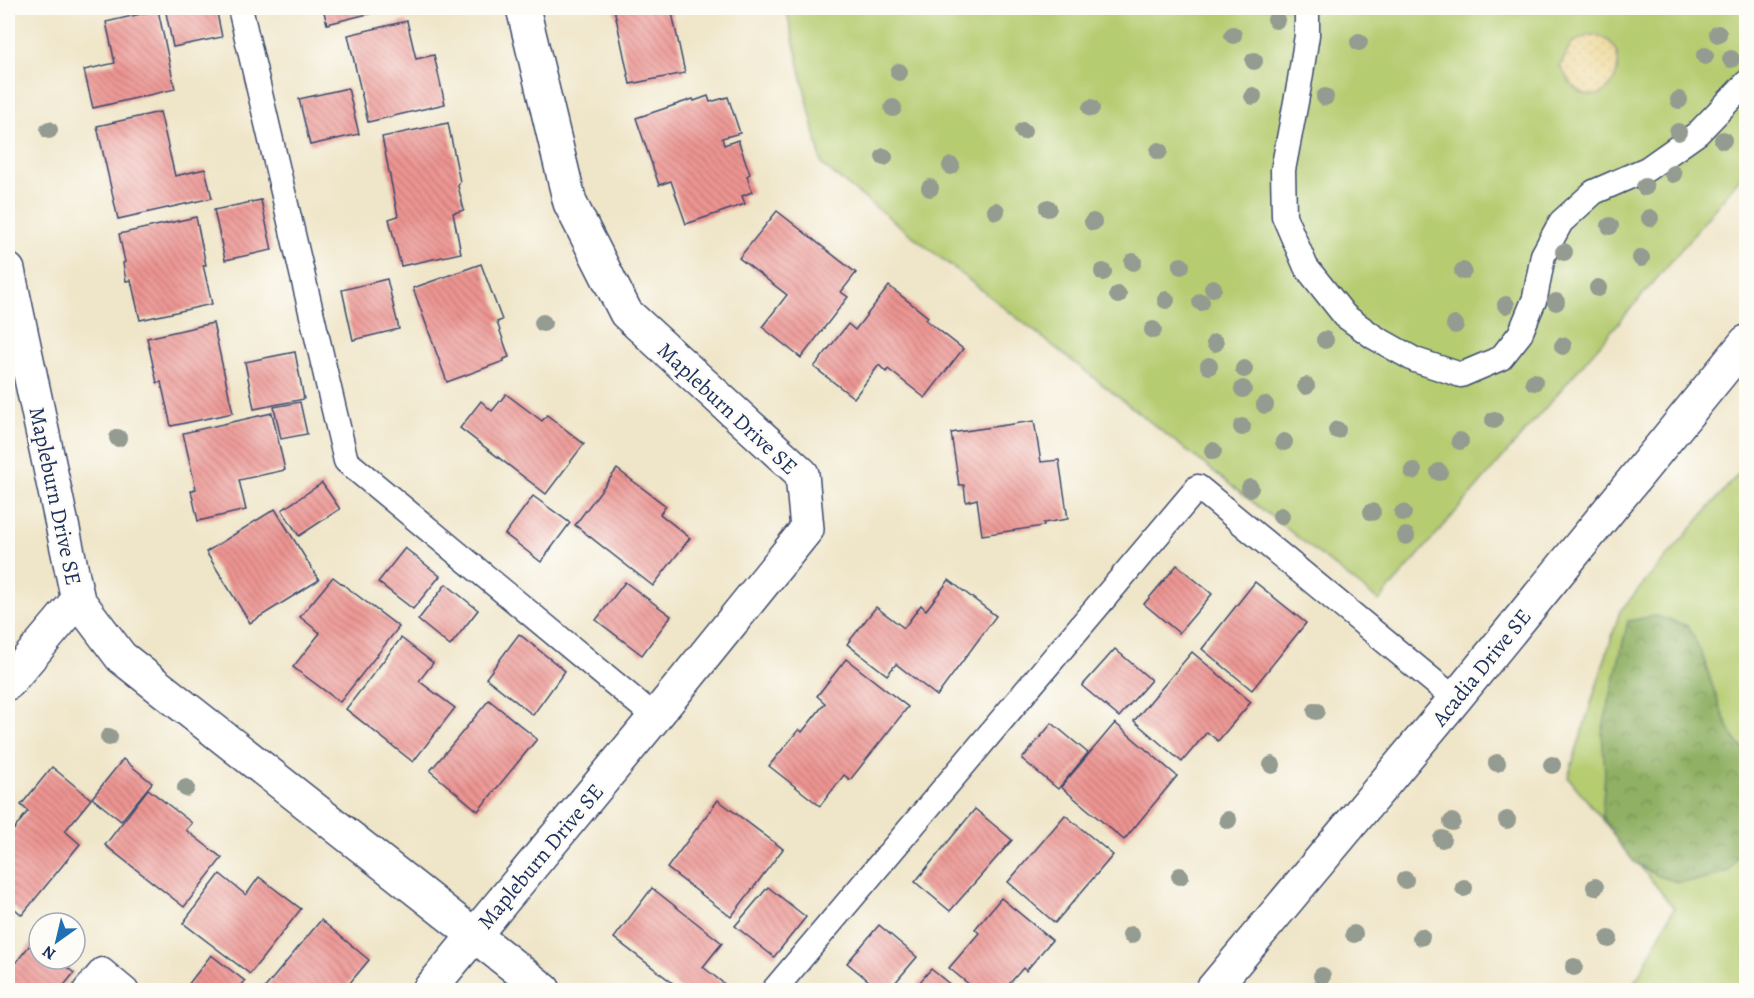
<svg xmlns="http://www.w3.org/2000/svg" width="1754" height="998" font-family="Alegreya,serif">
  <defs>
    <pattern id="forest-crowns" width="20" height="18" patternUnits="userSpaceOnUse" patternTransform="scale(1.5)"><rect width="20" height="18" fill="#90b063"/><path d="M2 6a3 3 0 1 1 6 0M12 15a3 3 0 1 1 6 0" fill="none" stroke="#759055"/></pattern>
    <pattern id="sand-dots" width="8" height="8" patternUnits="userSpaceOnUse" patternTransform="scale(1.5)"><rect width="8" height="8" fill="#eeda9e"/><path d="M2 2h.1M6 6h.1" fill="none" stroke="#ccbb8a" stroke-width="1.8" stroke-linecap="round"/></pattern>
    <pattern id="building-back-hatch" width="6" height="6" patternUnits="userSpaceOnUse" patternTransform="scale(1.5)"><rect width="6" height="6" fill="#ed9491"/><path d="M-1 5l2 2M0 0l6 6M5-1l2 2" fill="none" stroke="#bf797a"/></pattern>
  </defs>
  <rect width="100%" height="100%" fill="#fdfcf7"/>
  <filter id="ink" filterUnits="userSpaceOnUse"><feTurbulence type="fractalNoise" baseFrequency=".0167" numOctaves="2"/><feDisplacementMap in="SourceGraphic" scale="12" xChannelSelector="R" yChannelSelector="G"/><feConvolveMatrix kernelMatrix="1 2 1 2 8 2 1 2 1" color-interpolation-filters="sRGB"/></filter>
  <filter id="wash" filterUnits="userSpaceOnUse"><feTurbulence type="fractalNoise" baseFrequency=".008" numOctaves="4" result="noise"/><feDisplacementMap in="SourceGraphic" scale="24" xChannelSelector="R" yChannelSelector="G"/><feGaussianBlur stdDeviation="1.35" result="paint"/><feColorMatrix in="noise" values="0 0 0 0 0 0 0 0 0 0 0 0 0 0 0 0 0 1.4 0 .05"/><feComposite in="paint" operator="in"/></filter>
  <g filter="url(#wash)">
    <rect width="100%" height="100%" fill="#efe5c8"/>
    <g fill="#b6cc71" stroke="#687e68" stroke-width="1.5">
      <path d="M786 8H1746V171L1658 277 1379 601 822 165Z"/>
      <path d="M1746 465V990H1631L1674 908 1568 777 1620 611Z"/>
    </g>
    <path fill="url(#forest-crowns)" stroke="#567060" stroke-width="1.5" d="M1656 616 1688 626C1694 637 1700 648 1704 660 1712 684 1727 737 1746 752V833L1743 834 1741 850 1729 871 1701 880 1677 882 1656 875 1634 862 1618 842 1602 816 1605 772 1602 732 1628 621Z"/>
    <path fill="url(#sand-dots)" stroke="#84847e" stroke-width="1.5" d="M1588 35C1640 35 1616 112 1581 92 1571 87 1566 75 1560 66L1572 43Z"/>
    <g id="blocks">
      <g fill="url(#building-back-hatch)">
        <path d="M165 8H216L222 37 173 47Z"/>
        <path d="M323 8H392L327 24Z"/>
        <path d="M614 8H671L685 73 630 84Z"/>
        <path d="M158 10 175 89 93 108 84 70 115 63 106 22Z"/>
        <path d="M407 21 416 59 434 55 445 104 368 122 348 35Z"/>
        <path d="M348 88 359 134 310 145 299 99Z"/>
        <path d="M708 96 710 102 728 97 740 133 722 138 724 145 738 140 750 174 747 176 752 192 742 196 745 204 686 224 671 181 659 185 636 118 693 99 694 101Z"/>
        <path d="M160 112 175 176 205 169 212 198 118 219 97 126Z"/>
        <path d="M448 123 460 182 458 186 464 210 453 213 461 253 401 266 389 219 398 216 382 137Z"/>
        <path d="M261 200 272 250 225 260 214 210Z"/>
        <path d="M777 211 856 273 841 292 848 297 801 358 762 327 787 295 739 258Z"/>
        <path d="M196 217 206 265H203L212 304 140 320 131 280 126 281 123 263 125 262 119 234Z"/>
        <path d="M481 264 502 320 497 322 509 357 504 359V361L447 382 413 288Z"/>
        <path d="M387 279 399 329 353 340 342 290Z"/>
        <path d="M889 286 928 317 926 320 963 349 925 398 888 369 886 372 879 365 854 398 814 367 848 324 855 330Z"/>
        <path d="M213 323 233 413 171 426 161 382 157 383 147 338Z"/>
        <path d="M295 352 304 399 254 409 245 362Z"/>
        <path d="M506 394 542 421 547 415 584 444 546 494 460 428 481 401 492 411Z"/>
        <path d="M300 402 307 434 281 439 274 407Z"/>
        <path d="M272 413 285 470 239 480 246 510 198 521 191 491 196 489 183 433Z"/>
        <path d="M1034 421 1041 462 1059 460 1068 519 1043 523 1044 526 982 535 977 499 966 502 964 485H959L951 433Z"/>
        <path d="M617 469 666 506 660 514 690 538 653 586 575 525Z"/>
        <path d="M322 483 340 509 299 536 282 510Z"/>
        <path d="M533 496 570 523 541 562 505 534Z"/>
        <path d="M275 509 319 580 250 623 206 552Z"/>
        <path d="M405 548 440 576 413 609 378 582Z"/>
        <path d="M1177 565 1212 594 1179 633 1144 604Z"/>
        <path d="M333 577 399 627 340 702 293 667 320 633 300 617Z"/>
        <path d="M949 580 996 616 937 696 896 664 887 675 847 644 876 607 904 628 921 605 926 610Z"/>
        <path d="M625 582 671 616 642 655 596 620Z"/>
        <path d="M1255 582 1306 623 1252 690 1202 649Z"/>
        <path d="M446 584 478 610 450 646 418 620Z"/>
        <path d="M519 634 565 671 533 715 486 678Z"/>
        <path d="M401 638 433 663 419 681 455 708 413 762 346 709Z"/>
        <path d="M1115 649 1151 680 1119 717 1082 686Z"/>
        <path d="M1192 652 1251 702 1218 741 1207 732 1182 762 1134 721Z"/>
        <path d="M846 659 908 707 850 780 844 775 820 806 769 766 799 729 802 732 825 703 817 696Z"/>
        <path d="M489 700 537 739 478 811 430 771Z"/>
        <path d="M1052 723 1088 753 1058 789 1022 759Z"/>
        <path d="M1115 723 1177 776 1124 840 1061 787Z"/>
        <path d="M123 759 152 783 121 821 92 798Z"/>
        <path d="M52 767 91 799 65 831 80 844 22 915 8 903V837L28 811 21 805Z"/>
        <path d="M148 789 192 823 186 830 222 858 184 907 105 845Z"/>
        <path d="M718 800 783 849 731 917 667 868Z"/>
        <path d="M975 809 1012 840 950 911 915 882Z"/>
        <path d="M1065 815 1113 855 1055 923 1008 882Z"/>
        <path d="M220 874 246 895 259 877 301 909 250 974 183 923Z"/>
        <path d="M768 887 806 917 774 957 735 926Z"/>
        <path d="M652 888 722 943 703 967 732 990H682L614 938Z"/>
        <path d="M1001 898 1052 940 1026 971 1023 968 1004 990H976L949 968 979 933 975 929Z"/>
        <path d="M321 920 369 960 344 990H263Z"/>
        <path d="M879 925 917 957 889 990H880L847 963Z"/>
        <path d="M34 940 39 945V959H57L74 973 60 990H11L8 988V972Z"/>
        <path d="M211 955 245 981 238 990H184Z"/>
        <path d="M931 969 957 990H913Z"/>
      </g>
    </g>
  </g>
  <g filter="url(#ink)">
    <use href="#blocks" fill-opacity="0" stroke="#3b4a6e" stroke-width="1.5"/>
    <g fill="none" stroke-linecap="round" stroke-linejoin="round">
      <defs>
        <g id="service">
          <path d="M240 8 346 461 655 717"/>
          <path d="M1307 8V35L1299 86 1283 170 1284 216 1306 267 1345 316 1374 337 1415 360 1461 375 1501 358 1520 334 1535 298 1543 255 1561 222 1594 192 1647 169 1698 133 1746 83"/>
          <path d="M85 990 102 970 126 990"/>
          <path d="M774 990 1198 487 1455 699"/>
        </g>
        <g id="minor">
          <path d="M8 270 78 600 121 657 544 990"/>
          <path d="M8 683 78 600"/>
          <path d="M429 990 655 717 807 529 802 474 626 313 570 203 523 8"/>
        </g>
        <path id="tertiary" d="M1212 990 1455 699 1746 342"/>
      </defs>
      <use href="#service" stroke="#3b4a6e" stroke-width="27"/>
      <use href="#minor" stroke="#3b4a6e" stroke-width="36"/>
      <use href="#tertiary" stroke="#3b4a6e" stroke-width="36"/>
      <use href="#service" stroke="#fff" stroke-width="24"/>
      <use href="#minor" stroke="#fff" stroke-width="33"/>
      <use href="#tertiary" stroke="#fff" stroke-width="33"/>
    </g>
    <g fill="#949b91">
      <circle cx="1276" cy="20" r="9"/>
      <circle cx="1718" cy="34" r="9"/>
      <circle cx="1233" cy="35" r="9"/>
      <circle cx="1359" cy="42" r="9"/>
      <circle cx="1705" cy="56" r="9"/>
      <circle cx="1731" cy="59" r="9"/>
      <circle cx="1254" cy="61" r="9"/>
      <circle cx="899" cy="72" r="9"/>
      <circle cx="1253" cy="96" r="9"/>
      <circle cx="1325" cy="97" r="9"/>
      <circle cx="1679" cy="100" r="9"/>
      <circle cx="893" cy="108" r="9"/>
      <circle cx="1091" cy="108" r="9"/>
      <circle cx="49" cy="130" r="9"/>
      <circle cx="1023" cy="131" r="9"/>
      <circle cx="1678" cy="132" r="9"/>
      <circle cx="1723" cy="140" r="9"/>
      <circle cx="1159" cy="151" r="9"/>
      <circle cx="884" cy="157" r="9"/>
      <circle cx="951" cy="166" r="9"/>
      <circle cx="1673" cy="174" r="9"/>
      <circle cx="1645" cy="187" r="9"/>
      <circle cx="930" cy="188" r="9"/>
      <circle cx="1048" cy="208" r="9"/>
      <circle cx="996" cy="211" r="9"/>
      <circle cx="1650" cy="218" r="9"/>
      <circle cx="1093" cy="222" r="9"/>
      <circle cx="1610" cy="226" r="9"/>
      <circle cx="1564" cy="252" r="9"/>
      <circle cx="1641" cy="258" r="9"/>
      <circle cx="1133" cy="262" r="9"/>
      <circle cx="1181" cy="266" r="9"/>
      <circle cx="1463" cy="271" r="9"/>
      <circle cx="1103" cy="272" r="9"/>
      <circle cx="1213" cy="288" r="9"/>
      <circle cx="1598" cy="288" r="9"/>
      <circle cx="1118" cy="295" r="9"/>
      <circle cx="1166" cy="300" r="9"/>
      <circle cx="1201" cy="302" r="9"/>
      <circle cx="1556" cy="302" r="9"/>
      <circle cx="1506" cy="305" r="9"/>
      <circle cx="543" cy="323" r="9"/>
      <circle cx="1455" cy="325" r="9"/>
      <circle cx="1153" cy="330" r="9"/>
      <circle cx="1325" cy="340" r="9"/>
      <circle cx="1215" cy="343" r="9"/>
      <circle cx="1563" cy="346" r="9"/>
      <circle cx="1209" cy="366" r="9"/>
      <circle cx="1244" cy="369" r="9"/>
      <circle cx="1534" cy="382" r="9"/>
      <circle cx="1306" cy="386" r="9"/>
      <circle cx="1243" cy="389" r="9"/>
      <circle cx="1265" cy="405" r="9"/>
      <circle cx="1494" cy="420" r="9"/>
      <circle cx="1242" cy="427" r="9"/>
      <circle cx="1337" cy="430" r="9"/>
      <circle cx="118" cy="438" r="9"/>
      <circle cx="1460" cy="441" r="9"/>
      <circle cx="1284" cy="442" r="9"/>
      <circle cx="1213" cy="451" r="9"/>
      <circle cx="1413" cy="471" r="9"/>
      <circle cx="1439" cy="472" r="9"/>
      <circle cx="1250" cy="488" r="9"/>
      <circle cx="1372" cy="512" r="9"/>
      <circle cx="1403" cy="513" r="9"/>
      <circle cx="1281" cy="516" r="9"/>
      <circle cx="1406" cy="536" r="9"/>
      <circle cx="1316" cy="711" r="9"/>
      <circle cx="109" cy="737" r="9"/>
      <circle cx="1497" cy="763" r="9"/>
      <circle cx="1272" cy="765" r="9"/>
      <circle cx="1552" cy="765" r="9"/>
      <circle cx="186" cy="788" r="9"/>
      <circle cx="1228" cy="820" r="9"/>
      <circle cx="1507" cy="820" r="9"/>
      <circle cx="1452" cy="822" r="9"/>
      <circle cx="1442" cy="839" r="9"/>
      <circle cx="1180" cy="876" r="9"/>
      <circle cx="1405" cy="880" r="9"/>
      <circle cx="1595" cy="887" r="9"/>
      <circle cx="1464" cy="888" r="9"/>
      <circle cx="1354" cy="934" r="9"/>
      <circle cx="1131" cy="935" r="9"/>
      <circle cx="1421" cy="937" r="9"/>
      <circle cx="1609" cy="939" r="9"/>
      <circle cx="1574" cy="967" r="9"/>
      <circle cx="1322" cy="976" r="9"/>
    </g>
  </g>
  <g text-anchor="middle" stroke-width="5" stroke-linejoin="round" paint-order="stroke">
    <g font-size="22" fill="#1b2f5e" stroke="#fdfcf7">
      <text transform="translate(728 408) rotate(43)" y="8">Mapleburn Drive SE</text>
      <text transform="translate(56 496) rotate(78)" y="8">Mapleburn Drive SE</text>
      <text transform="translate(1481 667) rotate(-51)" y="8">Acadia Drive SE</text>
      <text transform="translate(540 856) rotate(-50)" y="8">Mapleburn Drive SE</text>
    </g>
  </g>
  <rect width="1754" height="998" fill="none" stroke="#fdfcf7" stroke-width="30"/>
  <g transform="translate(57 941) rotate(214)"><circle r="28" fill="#fdfcf7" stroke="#a3aaba" stroke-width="1.5"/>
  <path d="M0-4.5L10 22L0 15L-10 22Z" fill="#1f6fb2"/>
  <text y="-9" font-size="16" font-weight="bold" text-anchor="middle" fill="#1b2f5e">N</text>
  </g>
</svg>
